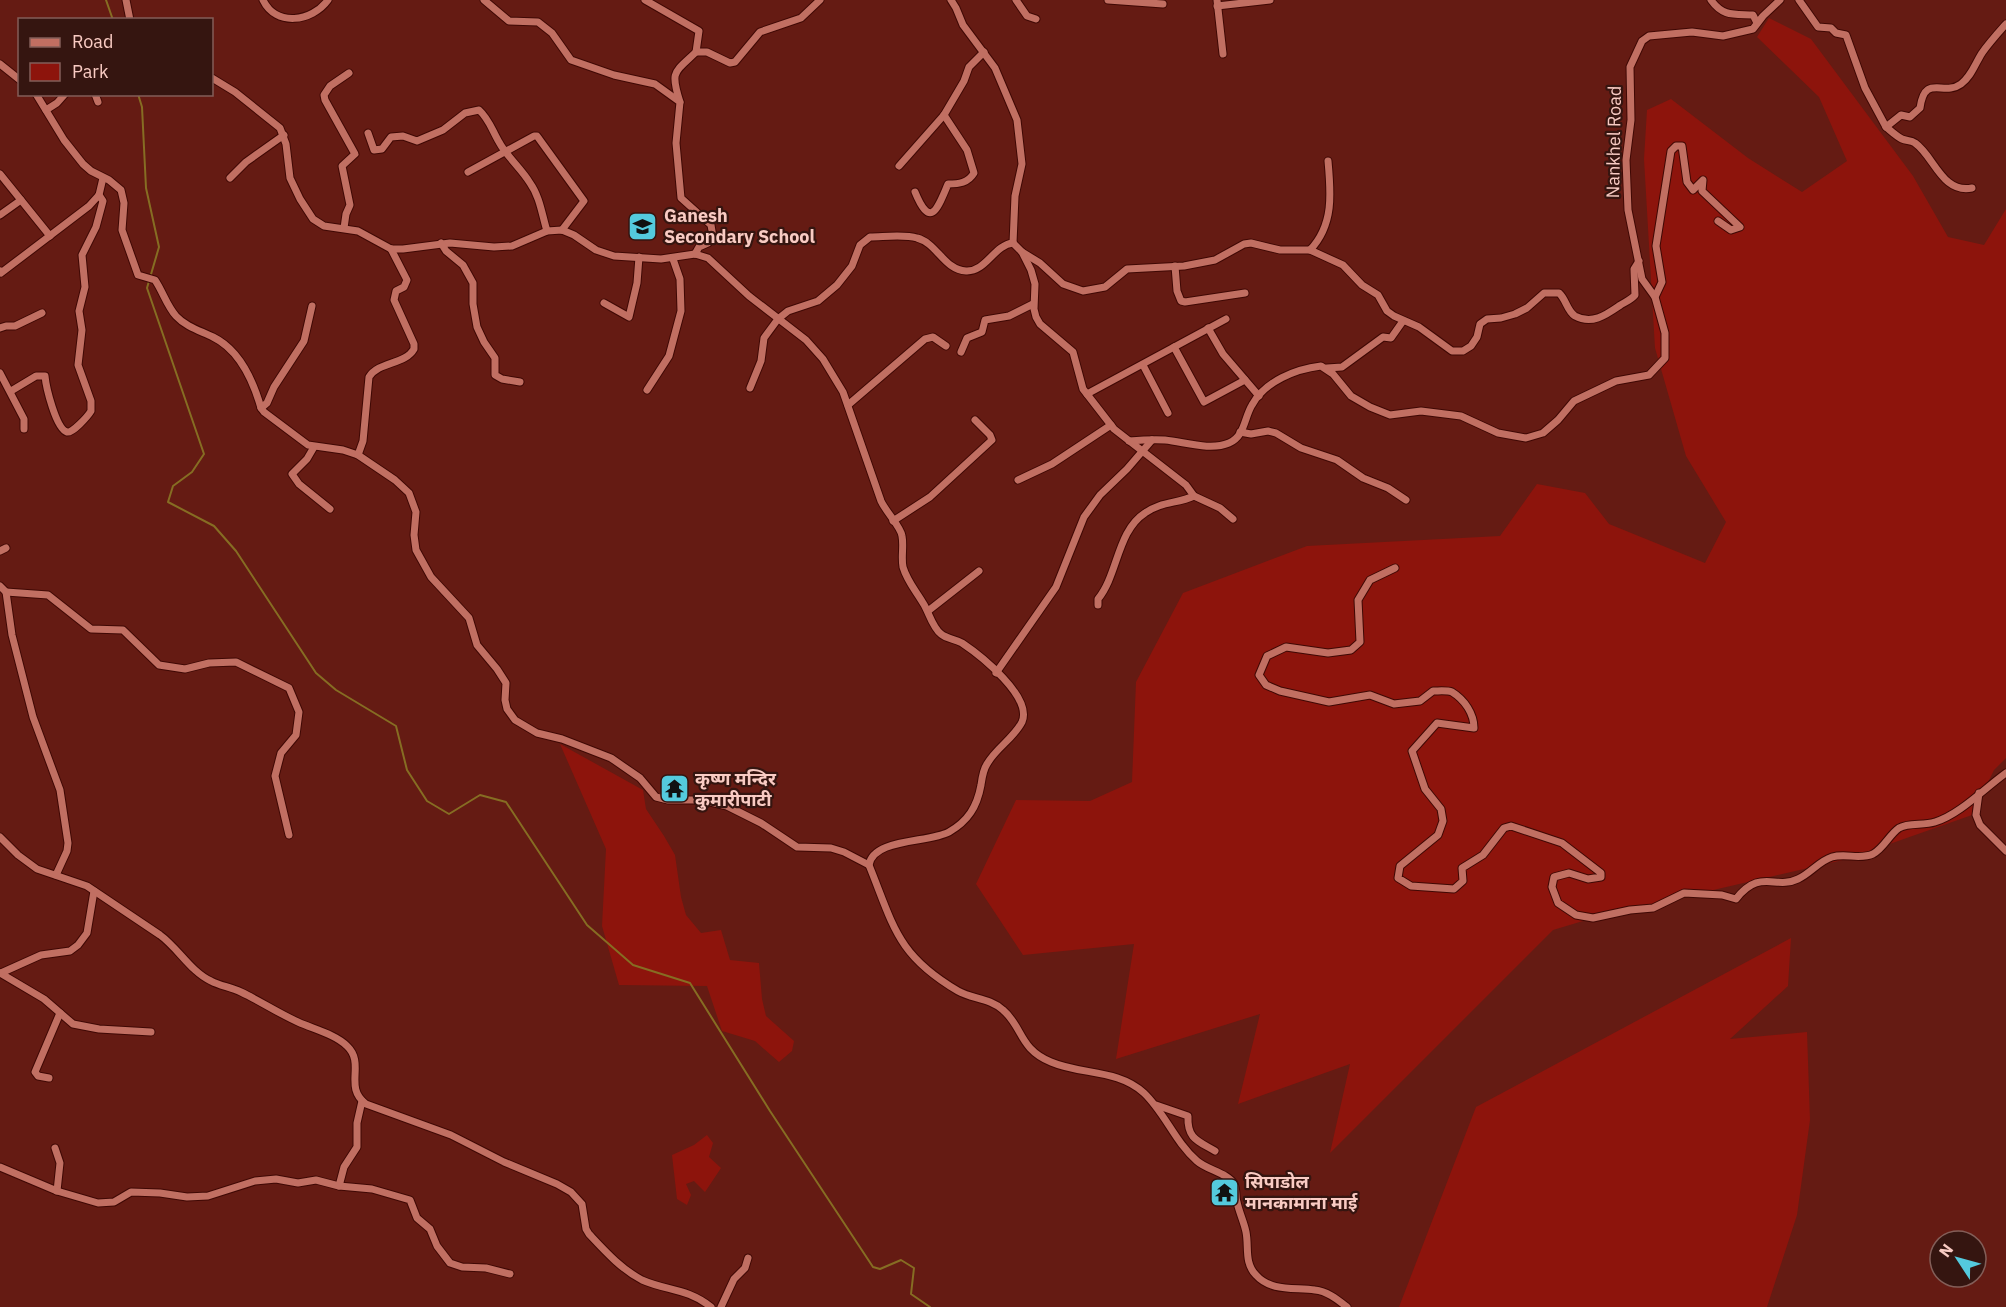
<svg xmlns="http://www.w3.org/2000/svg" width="2006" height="1307" font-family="'IBM Plex Sans','Noto Sans Devanagari',sans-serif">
  <rect width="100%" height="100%" fill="#651b13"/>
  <g fill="#8d140c">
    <path d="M1769 18 1811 39 1913 176 1948 237 1984 245 2006 209V758L1994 770 1972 815 1847 859 1593 918 1553 930 1330 1153 1350 1064 1238 1104 1260 1014 1116 1059 1134 944 1023 955 976 884 1016 800 1090 801 1132 782 1136 682 1183 593 1307 546 1500 536 1537 484 1585 493 1609 524 1705 563 1726 522 1686 456 1655 348 1644 159 1647 110 1671 99 1748 158 1802 192 1847 161 1819 97 1757 37Z"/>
    <path d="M560 744 643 790 646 809 664 836 675 855 681 897 686 915 701 933 721 930 730 960 759 963 762 999 766 1016 794 1041 792 1051 779 1062 755 1041 722 1031 707 986 619 985 602 926 606 849Z"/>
    <path d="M1791 938 1788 986 1730 1039 1807 1032 1810 1120 1797 1215 1767 1307H1399L1476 1107Z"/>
    <path d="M707 1135 713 1143 709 1157 721 1168 705 1192 694 1181 686 1184 691 1195 687 1205 677 1199 672 1155 694 1145Z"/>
  </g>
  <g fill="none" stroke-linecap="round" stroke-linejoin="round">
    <g stroke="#866d23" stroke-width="2">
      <path d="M106 0 113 20"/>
      <path d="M138 94 142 107 146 188 159 247 147 288 204 454 192 472 173 486 168 502 214 526 236 551 316 673 336 690 396 726 407 770 427 801 449 814 480 795 506 802 587 925 633 965 690 983 770 1111 873 1267 880 1269 901 1260 914 1268 911 1294 930 1307"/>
    </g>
    <defs>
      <g id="minor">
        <path d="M126 0 130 20"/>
        <path d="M263 0C276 27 312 22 328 0"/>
        <path d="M484 0 509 21 538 22 552 33 571 60 614 75 655 84 680 102 676 143 681 198 711 225 713 237 708 243 699 247 695 254"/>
        <path d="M645 0 699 31 696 52C674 73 670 71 680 102"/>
        <path d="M951 0 956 8 963 25 995 68 1017 120 1022 164 1015 196 1013 243"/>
        <path d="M1016 0 1027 16 1036 19"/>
        <path d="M1108 0 1163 4"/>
        <path d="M1217 0 1223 54"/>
        <path d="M1711 0C1723 17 1734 14 1753 15L1757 23"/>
        <path d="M1799 0 1818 27 1831 28 1836 33 1846 35 1865 88 1886 127 1901 115 1910 117 1920 108C1925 73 1943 97 1961 84 1971 77 1975 64 1982 53 1989 43 1998 33 2006 24"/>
        <path d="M1217 6 1270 0"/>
        <path d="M696 52H707L730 63 735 62 760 32 801 18 820 0"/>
        <path d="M0 64 20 80"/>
        <path d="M212 78 235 92 280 128 286 144 290 178 300 199 313 219 324 226 358 231 391 249H403L450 243 494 247 512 246 547 231 562 230 574 235 596 250 614 256 661 259 695 254 708 258 749 296 806 340 823 359 843 392 881 501C886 512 901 527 902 536 904 546 901 557 903 567 907 581 916 591 923 603 929 612 932 627 941 634 947 639 955 639 962 643 980 655 1033 697 1022 722 1014 738 996 748 987 764 983 770 982 778 981 785 977 807 968 821 949 832 929 843 873 838 869 865 894 927 897 955 958 991 972 999 990 998 1003 1010 1023 1027 1019 1049 1051 1062 1081 1075 1118 1069 1144 1093 1165 1113 1175 1142 1197 1161 1207 1170 1228 1173 1234 1184 1237 1190 1235 1196 1237 1202 1239 1212 1244 1222 1246 1232 1249 1247 1244 1263 1256 1275 1271 1292 1295 1287 1315 1290 1327 1291 1338 1300 1347 1307"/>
        <path d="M36 94 64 140 83 164 91 171 109 180 121 190 124 203 122 230 138 275 155 280C163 292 167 306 176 316 186 327 201 331 213 337 240 350 253 380 261 408L264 412 308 445 343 450 358 455 395 480 409 493 416 512 414 535 416 550 431 577 469 618 477 645 497 669 506 683 505 700 507 709 515 720 537 733 562 739 611 758 640 778 656 797 668 800H702L727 806 761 823 797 847 831 848 844 852 869 865"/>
        <path d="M95 94 98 102"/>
        <path d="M46 110 57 103 65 94"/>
        <path d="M1886 127C1891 131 1896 136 1902 139 1906 141 1911 140 1915 143 1934 156 1942 194 1972 188"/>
        <path d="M368 133 374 150 382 149 391 137 403 136 417 141 443 130 465 113 479 110C489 119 492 130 499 142 507 157 521 168 530 183 540 197 542 215 547 231"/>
        <path d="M899 166 944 115 964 81 969 67 984 52"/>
        <path d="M468 172 534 136H537L584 201 562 230"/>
        <path d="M0 174 50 236"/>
        <path d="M230 178 246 162 284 135"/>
        <path d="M915 192C931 231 938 207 948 184 959 184 968 183 974 173L967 150 944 115"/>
        <path d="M0 215 21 200"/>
        <path d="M344 228 346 214 350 205 342 166 355 154 325 100 324 95 330 86 349 73"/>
        <path d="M441 243 446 251 463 265 473 283V304L477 327 484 342 495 358V375L502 379 520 382"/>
        <path d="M1013 243 1022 252 1031 270 1035 284 1034 309 1036 317 1040 324 1073 352 1083 389 1114 429 1186 485 1194 496C1177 504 1162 501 1145 513 1117 531 1118 575 1098 599V605"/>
        <path d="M1310 250 1343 265 1362 285 1378 295 1387 311 1394 316 1419 327 1452 351H1463L1471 346 1477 337 1480 324 1487 319 1501 318 1515 314 1527 308 1544 293H1559C1566 299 1567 311 1575 316 1592 325 1606 315 1619 306 1625 302 1631 300 1635 295L1634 269 1639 261"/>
        <path d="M1022 252 1040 263 1063 284 1083 291 1105 287 1127 269 1184 266 1215 260 1244 244 1251 243 1280 250H1310C1334 225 1331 193 1328 161"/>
        <path d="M1175 266 1177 291 1181 301 1185 302 1245 293"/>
        <path d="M0 271 1 273 89 206 99 195 103 178"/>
        <path d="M1655 297 1662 282 1656 246 1671 151 1676 146H1682L1687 182 1693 190 1703 180 1702 191 1740 227 1731 230 1718 221"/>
        <path d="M604 303 629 317 637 283 639 257"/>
        <path d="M0 328 6 326H15L42 313"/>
        <path d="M1208 328 1223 354 1259 396"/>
        <path d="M1174 347 1204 402 1245 380"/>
        <path d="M961 352 967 338 982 332 985 320 1009 316 1033 304"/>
        <path d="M1143 365 1168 413"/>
        <path d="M1327 368 1342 367 1383 337 1391 338 1403 321"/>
        <path d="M0 373 24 419V429"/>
        <path d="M750 388 761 361 764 338 778 319 788 311 818 301 837 285 852 266 860 245 870 237C883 237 904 234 917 238 937 243 944 270 966 271 986 272 994 245 1013 243"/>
        <path d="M647 390 669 356 681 311 680 279 673 259"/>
        <path d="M11 391 36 376H45C46 387 56 429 67 432 72 434 88 416 91 411V401L78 365 82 330 79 311 85 287 82 255 96 227 103 201 99 195"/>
        <path d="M1087 394 1226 319"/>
        <path d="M848 405 925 339 933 337 946 346"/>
        <path d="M261 408 267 403 274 387 304 341 312 306"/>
        <path d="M1240 432 1251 434 1268 431 1276 433 1301 448 1337 460 1363 478 1388 488 1406 500"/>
        <path d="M1129 441C1141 440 1153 439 1165 440 1185 442 1210 451 1229 443 1245 436 1244 418 1252 405 1265 381 1296 369 1321 366L1333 374 1351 396 1370 407 1390 415 1421 411 1461 416 1498 433 1526 438 1543 433 1558 420 1574 401 1616 381 1649 375 1665 358V333L1655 297 1642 279 1628 210 1626 160 1631 120 1630 67 1642 41 1649 36 1692 32 1723 36 1753 29 1763 16 1780 0"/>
        <path d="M314 447 307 459 292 474 299 484 330 509"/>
        <path d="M358 455 363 441 369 377C379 361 405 365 414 349V344L394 300 396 291 404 287 407 280 391 249"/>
        <path d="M1018 480 1052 464 1111 425"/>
        <path d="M1194 496 1220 508 1233 519"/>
        <path d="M893 521 930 497 992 440 990 435 975 420"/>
        <path d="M0 551 6 548"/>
        <path d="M1395 568 1370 580 1358 600 1360 642 1351 650 1328 653 1286 647 1267 656 1259 675 1266 685 1280 691 1329 702 1370 695 1394 704 1420 701 1433 691C1439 691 1447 690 1452 692 1465 700 1474 714 1474 728L1437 723 1412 751 1425 789 1441 809 1443 821 1438 835 1400 866 1398 878 1411 886 1454 889 1463 881 1462 868 1483 855 1504 828 1511 826 1562 843 1601 873V877L1588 879 1569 873 1554 877 1552 887 1558 903 1576 915 1593 918 1630 910 1653 908 1684 893 1722 895 1736 899C1760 868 1775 890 1798 879 1811 873 1819 861 1832 857 1846 853 1860 860 1873 854 1884 848 1889 835 1899 828 1909 822 1923 826 1935 822 1959 815 1985 788 2006 773"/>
        <path d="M0 586 6 592 12 635 33 717 60 790 68 843 67 851 56 875"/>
        <path d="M6 592 48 595 91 629 123 630 159 665 185 669 209 663 236 662 289 688 299 712 296 735 281 753 275 776 289 835"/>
        <path d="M928 611 979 571"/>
        <path d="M996 673 1056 587 1084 517 1100 495 1127 469 1152 440"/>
        <path d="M1979 793 1976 815 1980 825 2006 851"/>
        <path d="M0 837 18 855 37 869 87 886 160 935C178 948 191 972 211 981 220 986 231 987 241 992 260 1001 278 1013 298 1022 313 1029 335 1034 347 1046 366 1064 343 1087 366 1104L451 1135 504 1162 557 1184 571 1192 582 1204 586 1229 589 1234C605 1251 621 1269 642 1280 667 1291 687 1288 711 1307"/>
        <path d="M0 973 44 999 73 1024 99 1029 151 1032"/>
        <path d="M1 973 41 955 70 951 78 945 87 933 94 891"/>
        <path d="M49 1078 38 1076 35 1072 60 1013"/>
        <path d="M1156 1105 1188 1116C1187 1139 1198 1141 1215 1151"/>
        <path d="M55 1148 60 1163 57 1191"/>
        <path d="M0 1167 57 1191 98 1203 114 1202 131 1192 160 1193 187 1197 208 1196 255 1181 276 1179 298 1183 316 1180 339 1186 372 1189 410 1200 417 1218 430 1229 437 1246 450 1263 462 1267 486 1268 510 1274"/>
        <path d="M339 1186 344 1167 357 1147V1123L362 1101"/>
        <path d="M721 1307 734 1279 745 1268 748 1258"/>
      </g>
    </defs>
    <use href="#minor" stroke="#3f0804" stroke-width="9"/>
    <use href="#minor" stroke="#c16f62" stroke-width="7"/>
  </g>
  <defs>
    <symbol id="school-square" viewBox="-11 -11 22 22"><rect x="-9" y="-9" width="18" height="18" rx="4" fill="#54cadd" stroke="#351510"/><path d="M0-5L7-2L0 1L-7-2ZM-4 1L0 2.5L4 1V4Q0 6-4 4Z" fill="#111"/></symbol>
    <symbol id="temple-square" viewBox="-11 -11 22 22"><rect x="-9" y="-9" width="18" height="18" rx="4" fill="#54cadd" stroke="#351510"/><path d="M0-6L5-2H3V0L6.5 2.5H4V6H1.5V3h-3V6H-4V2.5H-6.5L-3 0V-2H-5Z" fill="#111"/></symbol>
  </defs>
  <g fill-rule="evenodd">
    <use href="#school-square" x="626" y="210" width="33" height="33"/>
    <use href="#temple-square" x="658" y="772" width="33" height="33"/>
    <use href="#temple-square" x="1208" y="1176" width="33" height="33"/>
  </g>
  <g text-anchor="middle" stroke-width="4.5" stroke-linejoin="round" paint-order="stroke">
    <g font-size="18" fill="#f9cbc3" stroke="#351510">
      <text transform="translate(1614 142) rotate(-89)" y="6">Nankhel Road</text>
    </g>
    <g font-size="18" font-weight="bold" fill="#f9cbc3" stroke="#351510" text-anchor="start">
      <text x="664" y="222">Ganesh<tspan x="664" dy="21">Secondary School</tspan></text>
      <text x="695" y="785">कृष्ण मन्दिर<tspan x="695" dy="21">कुमारीपाटी</tspan></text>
      <text x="1245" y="1188">सिपाडोल<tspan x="1245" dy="21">मानकामाना माई</tspan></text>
    </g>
  </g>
  <rect x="18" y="18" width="195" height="78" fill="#351510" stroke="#835e58" stroke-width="1.5"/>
  <rect x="30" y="38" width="30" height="9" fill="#c16f62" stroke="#835e58" stroke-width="1.5"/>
  <text x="72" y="48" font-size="18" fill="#f9cbc3">Road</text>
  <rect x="30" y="63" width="30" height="18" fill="#8d140c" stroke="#835e58" stroke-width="1.5"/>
  <text x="72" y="78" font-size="18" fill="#f9cbc3">Park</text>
  <g transform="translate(1958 1259) rotate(306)"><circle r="28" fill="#351510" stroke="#835e58" stroke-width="1.5"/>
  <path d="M0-4.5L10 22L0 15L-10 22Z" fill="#54cadd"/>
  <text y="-9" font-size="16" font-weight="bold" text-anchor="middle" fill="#f9cbc3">N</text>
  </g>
</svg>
